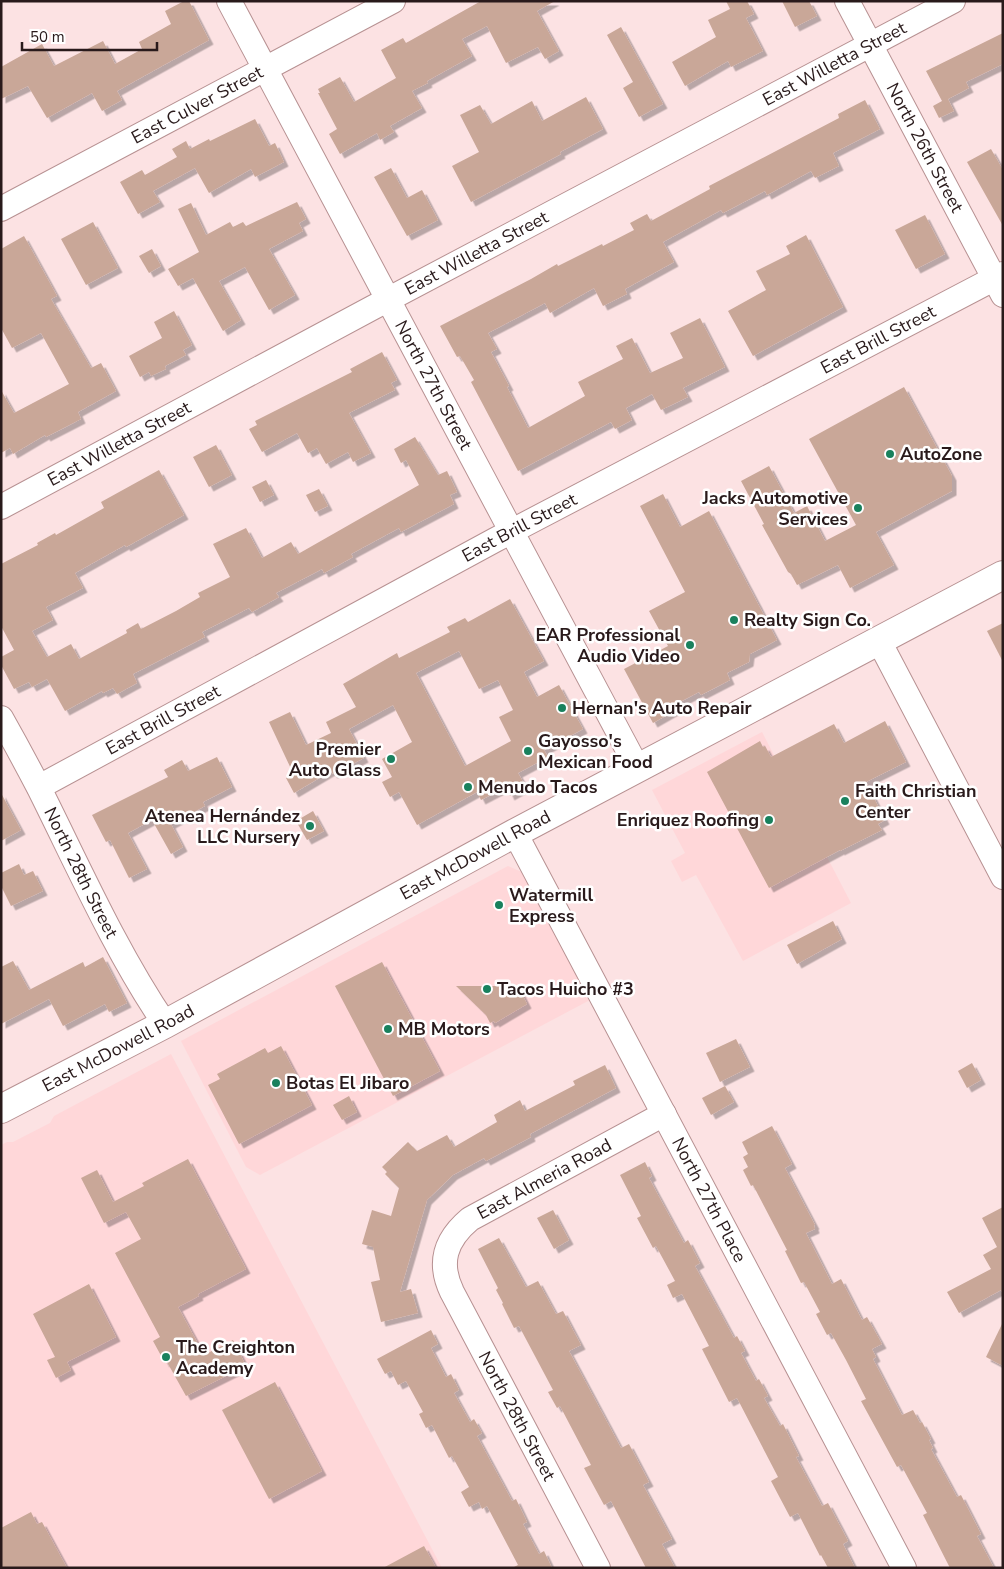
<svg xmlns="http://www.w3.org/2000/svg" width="1004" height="1569" font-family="'Nunito Sans',sans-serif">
  <defs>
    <filter id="shadow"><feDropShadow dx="4.5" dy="4.5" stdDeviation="0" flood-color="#0004"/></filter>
  </defs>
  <rect width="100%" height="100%" fill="#fce2e3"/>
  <g fill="#ffd7d9">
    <path d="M762 732 851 903 743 961 696 875 682 882 671 861 685 853 652 790Z"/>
    <path d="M508 866 524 873 590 1000 260 1175 246 1167 181 1041Z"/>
    <path d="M171 1054 442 1568H1V1145L7 1142H13L50 1123 54 1116Z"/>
  </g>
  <g fill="#c9a798" fill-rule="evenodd" filter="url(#shadow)">
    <path d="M184 1H189L209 40 117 91 122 100 102 111 92 93 47 118 28 86 1 99V67L42 44 54 66 103 41 115 64 142 49 139 42 171 24 165 11Z"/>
    <path d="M481 1H555L537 11 559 51 545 59 538 47 506 63 487 26 462 39 472 56 427 81 428 83 412 91 422 108 390 126 394 132 380 140 377 133 340 154 329 134 337 129 318 93H320L318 89 340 77 354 102 396 78 381 50 403 38 406 43Z"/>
    <path d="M726 1H747L754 14 746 18 763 51 731 67 728 61 685 86 672 62 716 37 708 20 730 9Z"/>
    <path d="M782 1H809L817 16 795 27Z"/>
    <path d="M621 27 663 104 639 117 623 88 633 82 607 35Z"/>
    <path d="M1003 33V64L966 82 969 88 948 99 954 111 939 118 933 106 942 101 926 71Z"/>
    <path d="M586 97 603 129 560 152 561 154 471 202 452 166 479 152 460 115 480 105 491 124 532 101 542 121Z"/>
    <path d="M865 100 880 129 833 153 839 166 815 178 811 171 767 195 765 191 723 213 721 210 663 242 674 262 625 289 627 294 603 306 594 288 550 313 545 303 488 333 497 349 491 352 509 386 507 387 528 428 585 396 578 382 623 359 616 346 632 338 650 373 683 358 670 333 700 318 725 367 683 388 688 397 661 410 652 394 626 408 632 420 615 429 611 422 518 471 471 382 474 380 460 356 457 357 440 326 531 279 557 264 558 266 602 244 603 246 634 230 630 223 647 214 651 221 710 189 709 186 839 118 838 114Z"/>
    <path d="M255 119 269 146 275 143 284 162 255 177 251 169 209 193 195 168 153 191 160 202 138 214 120 182 142 170 145 175 177 157 172 149 186 141 190 149 209 139 210 141Z"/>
    <path d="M991 149 1003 170V226L967 162Z"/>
    <path d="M391 168 407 198 422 190 438 220 407 236 374 177Z"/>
    <path d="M297 202 306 219 299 223 303 231 269 249 295 295 269 310 245 267 219 281 241 320 223 331 193 278 178 286 168 269 199 252 178 209 191 203 206 235 230 222 233 227 243 222 246 226Z"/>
    <path d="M925 215 945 254 916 269 895 230Z"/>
    <path d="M93 222 118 268 86 285 61 239Z"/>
    <path d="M806 235 843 307 753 356 728 311 766 290 756 271 790 254 786 246Z"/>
    <path d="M24 236 57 296 51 299 91 368 101 363 116 391 78 412 81 419 46 437 45 435 13 454 10 448 1 453V390L14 413 69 384 41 333 12 348 1 328V249Z"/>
    <path d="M152 249 161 266 149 273 139 256Z"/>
    <path d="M174 311 192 345 183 350 186 355 165 366 166 369 151 376 149 372 140 377 129 356 162 338 154 322Z"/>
    <path d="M382 352 397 380 391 383 395 390 349 413 371 453 353 462 348 452 326 464 317 448 308 453 297 433 262 452 249 429 257 425 255 421 352 372 350 369Z"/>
    <path d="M904 387 952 476V491L876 532 894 565 850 588 838 565 797 585 791 574 788 572 762 525 764 524 741 481 769 466 794 513 807 506 825 541 856 525 809 439Z"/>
    <path d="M415 437 438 475 447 471 457 492 450 495 454 504 401 532 399 528 351 554 353 557 324 573 322 569 276 593 279 597 252 612 249 608 202 632 205 637 133 674 137 683 117 694 113 688 103 693 102 691 65 711 47 679 32 687 29 682 14 689 1 665V657L14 650 1 626V564L38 545 37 543 55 533 56 535 104 508 101 502 159 470 184 515 126 547 125 545 75 573 83 588 46 607 53 620 32 631 47 657 71 644 79 659 127 633 126 630 138 623 141 629 176 611 200 597 198 593 230 577 213 544 246 528 262 558 291 542 298 554 419 485 406 460 401 463 394 449Z"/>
    <path d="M216 445 232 475 209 487 193 457Z"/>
    <path d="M266 480 274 495 260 502 252 487Z"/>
    <path d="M319 489 328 506 315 512 306 495Z"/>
    <path d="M663 494 680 527 709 511 777 640 750 654 749 662 727 673 730 680 701 695 699 692 672 706 674 711 653 723 624 669 668 646 649 611 685 592 640 506Z"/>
    <path d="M510 599 544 661 524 672 537 697 559 685 583 729 544 750 548 757 518 773 526 787 510 796 506 787 481 800 477 792 417 825 399 792 390 797 382 782 392 777 382 759 412 742 393 705 349 729 364 758 333 774 331 771 294 793 286 778 293 773 269 722 290 712 306 745 331 733 326 722 356 707 343 684 397 653 399 658 450 632 447 627 465 618 468 622ZM459 651 479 689 498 680 513 710 499 717 511 741 465 766 416 673Z"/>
    <path d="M1003 623V662L987 631Z"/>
    <path d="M885 721 906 762 866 782 885 820 878 824 882 830 840 851V850L769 888 707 772 760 741 763 747 765 746 771 757 834 724 844 743Z"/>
    <path d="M217 757 232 787 203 802 205 806 171 824 183 847 171 854 152 820 128 833 147 869 129 878 110 840 106 842 92 815 168 777 164 770 182 760 188 771Z"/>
    <path d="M1 793 21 830 1 841Z"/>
    <path d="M313 811 324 831 307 840 296 821Z"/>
    <path d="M19 864 24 875 33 871 43 891 11 906 1 886V873Z"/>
    <path d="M833 921 842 939 797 964 787 945Z"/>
    <path d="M103 957 127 1003 109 1012 105 1004 63 1026 49 999 1 1024V967L13 961 29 990 83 962 85 967Z"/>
    <path d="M382 962 440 1071 393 1096 335 986Z"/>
    <path d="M456 986H518L527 1004 495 1023 494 1021 490 1023 486 1015Z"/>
    <path d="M736 1039 750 1067 720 1082 706 1053Z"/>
    <path d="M281 1046 312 1105 239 1144 208 1085 220 1079 217 1074 265 1048 268 1053Z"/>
    <path d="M972 1063 981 1080 967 1088 958 1071Z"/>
    <path d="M605 1065 616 1088 530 1134 531 1137 486 1161 484 1158 453 1175 427 1200 400 1292 411 1289 418 1313 381 1322 371 1282 380 1280 373 1247 362 1244 372 1210 391 1216 399 1188 385 1174 387 1172 382 1167 408 1142 417 1151 447 1135 454 1147 497 1122 494 1115 520 1100 525 1111 575 1085 573 1081Z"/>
    <path d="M725 1086 734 1102 711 1115 702 1098Z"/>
    <path d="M349 1096 357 1112 342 1120 333 1105Z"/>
    <path d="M772 1126 792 1164 785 1168 815 1225H814L815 1229 806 1233 832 1284 841 1279 862 1320 867 1317 882 1344 872 1349 876 1357 873 1359 902 1415 913 1410 920 1423 922 1422 931 1439 929 1440 933 1448 931 1449 957 1497 961 1495 981 1534 977 1536 994 1568H950L923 1515 927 1513 901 1465 897 1467 861 1401 866 1399 846 1360 831 1333 827 1335 816 1314 820 1312 804 1282 801 1283 785 1251 787 1250 753 1185 751 1186 743 1170 748 1167 743 1157 748 1154 742 1142Z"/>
    <path d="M188 1159 246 1269 198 1294 199 1296 178 1307 204 1355 233 1340 246 1366 186 1396 167 1362 165 1363 153 1341 160 1337 115 1253 141 1239 126 1212 104 1223 81 1178 97 1170 113 1202 144 1186 142 1183Z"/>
    <path d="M645 1162 652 1176 649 1178 657 1193 684 1243 688 1240 700 1263 695 1266 734 1338 737 1336 745 1351 741 1353 756 1381 759 1379 768 1396 764 1398 780 1426 783 1424 799 1456 796 1457 822 1506 828 1503 848 1541 843 1544 855 1568H828L821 1555 820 1556 798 1513 790 1517 771 1481 778 1477 751 1425 737 1398 729 1402 702 1349 709 1346 682 1294 673 1298 667 1285 675 1281 656 1246 653 1248 637 1218 641 1216 620 1175Z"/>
    <path d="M1003 1207V1293L1001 1290 959 1313 947 1292 991 1269 983 1255 997 1247 982 1218Z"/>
    <path d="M553 1210 569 1240 554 1249 537 1218Z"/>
    <path d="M499 1238 526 1287 538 1281 556 1314 563 1311 581 1345 569 1351 621 1448 629 1444 649 1482 643 1485 672 1539 662 1544 675 1568H646L611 1501 604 1505 584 1468 591 1465 560 1406 557 1408 548 1392 553 1390 519 1326 514 1328 502 1304 503 1303 496 1290 498 1288 478 1249Z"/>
    <path d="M89 1284 116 1337 67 1362 71 1370 56 1378 47 1360 55 1357 33 1314Z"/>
    <path d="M1003 1322V1366L986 1357Z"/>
    <path d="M431 1330 438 1344 431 1348 446 1377 451 1374 459 1390 454 1393 470 1422 474 1419 482 1433 477 1436 512 1501 516 1499 527 1522 523 1524 539 1554 544 1551 552 1568H512L518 1565 487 1506 482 1509 479 1502 469 1507 461 1492 469 1487 452 1456 449 1458 432 1425 426 1428 419 1414 423 1412 406 1381 398 1385 391 1371 385 1374 377 1359Z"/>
    <path d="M275 1382 322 1471 269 1499 222 1410Z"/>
    <path d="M31 1512 37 1524 42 1522 67 1568H1V1528Z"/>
    <path d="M424 1546 436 1568H383Z"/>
  </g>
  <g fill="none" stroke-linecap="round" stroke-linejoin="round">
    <defs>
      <g id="minor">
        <path id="s1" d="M229 1 638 769"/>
        <path id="s2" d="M847 1 1003 295"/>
        <path id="s3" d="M1 209 393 1"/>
        <path id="s4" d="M1 507 372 308 953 1"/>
        <path d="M879 641 1003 877"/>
        <path id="s5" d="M1 718C14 741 27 765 39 788 79 868 115 950 165 1024"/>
        <path id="s6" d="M39 787 495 540 1003 274"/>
        <path id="s7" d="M515 833 904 1568"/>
        <path id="s8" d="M598 1568 452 1292C438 1263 445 1240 470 1219L664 1114"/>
      </g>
      <g id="major">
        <path id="s9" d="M1 1109 165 1024 515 833 1003 575"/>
      </g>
    </defs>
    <use href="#minor" stroke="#b79192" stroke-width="26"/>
    <use href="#major" stroke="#b79192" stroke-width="30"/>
    <use href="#minor" stroke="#fff" stroke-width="24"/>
    <use href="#major" stroke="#fff" stroke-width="28"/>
  </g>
  <g fill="#19815d" stroke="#fff" stroke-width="2">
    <circle cx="890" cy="454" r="5"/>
    <circle cx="858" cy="508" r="5"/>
    <circle cx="734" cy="620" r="5"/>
    <circle cx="690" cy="645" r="5"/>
    <circle cx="562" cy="708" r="5"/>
    <circle cx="528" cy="751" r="5"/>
    <circle cx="391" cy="759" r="5"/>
    <circle cx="468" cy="787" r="5"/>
    <circle cx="845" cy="801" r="5"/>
    <circle cx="769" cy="820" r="5"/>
    <circle cx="310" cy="826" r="5"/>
    <circle cx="499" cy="905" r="5"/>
    <circle cx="487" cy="989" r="5"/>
    <circle cx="388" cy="1029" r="5"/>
    <circle cx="276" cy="1083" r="5"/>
    <circle cx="166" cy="1357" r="5"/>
  </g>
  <g text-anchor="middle" stroke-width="5" stroke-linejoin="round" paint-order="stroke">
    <g font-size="18" fill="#291a1b" stroke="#fff">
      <text dy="6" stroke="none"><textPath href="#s4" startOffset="944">East Willetta Street</textPath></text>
      <text dy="6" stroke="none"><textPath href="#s3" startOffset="222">East Culver Street</textPath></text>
      <text dy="6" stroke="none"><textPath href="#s2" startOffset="166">North 26th Street</textPath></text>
      <text dy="6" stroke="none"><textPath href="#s4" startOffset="539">East Willetta Street</textPath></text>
      <text dy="6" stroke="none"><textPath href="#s6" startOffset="951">East Brill Street</textPath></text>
      <text dy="6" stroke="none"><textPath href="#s1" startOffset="435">North 27th Street</textPath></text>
      <text dy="6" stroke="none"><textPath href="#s4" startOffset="134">East Willetta Street</textPath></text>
      <text dy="6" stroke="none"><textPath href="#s6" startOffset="546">East Brill Street</textPath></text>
      <text dy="6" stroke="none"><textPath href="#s6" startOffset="141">East Brill Street</textPath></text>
      <text dy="6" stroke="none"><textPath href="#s9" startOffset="538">East McDowell Road</textPath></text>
      <text dy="6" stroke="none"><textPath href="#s5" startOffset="174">North 28th Street</textPath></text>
      <text dy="6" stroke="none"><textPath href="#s9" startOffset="132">East McDowell Road</textPath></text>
      <text dy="6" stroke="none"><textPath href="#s8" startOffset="479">East Almeria Road</textPath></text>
      <text dy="6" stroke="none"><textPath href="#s7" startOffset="415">North 27th Place</textPath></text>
      <text transform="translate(517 1416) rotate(62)" y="6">North 28th Street</text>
    </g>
    <g font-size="18" font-weight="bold" fill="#291a1b" stroke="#fff" text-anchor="start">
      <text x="900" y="460">AutoZone</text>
      <text x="848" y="504" text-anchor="end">Jacks Automotive<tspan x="848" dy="21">Services</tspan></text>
      <text x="744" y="626">Realty Sign Co.</text>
      <text x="680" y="641" text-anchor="end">EAR Professional<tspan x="680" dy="21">Audio Video</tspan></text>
      <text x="572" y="714">Hernan's Auto Repair</text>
      <text x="538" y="747">Gayosso's<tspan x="538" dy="21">Mexican Food</tspan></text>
      <text x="381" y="755" text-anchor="end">Premier<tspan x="381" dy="21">Auto Glass</tspan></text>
      <text x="478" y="793">Menudo Tacos</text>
      <text x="855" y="797">Faith Christian<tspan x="855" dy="21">Center</tspan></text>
      <text x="300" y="822" text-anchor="end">Atenea Hernández<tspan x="300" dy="21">LLC Nursery</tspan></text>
      <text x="759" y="826" text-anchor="end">Enriquez Roofing</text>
      <text x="509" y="901">Watermill<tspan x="509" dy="21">Express</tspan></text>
      <text x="497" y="995">Tacos Huicho #3</text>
      <text x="398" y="1035">MB Motors</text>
      <text x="286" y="1089">Botas El Jibaro</text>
      <text x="176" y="1353">The Creighton<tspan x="176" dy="21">Academy</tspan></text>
    </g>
  </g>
  <rect width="1004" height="1569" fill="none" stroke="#291a1b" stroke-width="5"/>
  <path d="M22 42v8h135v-8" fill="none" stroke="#291a1b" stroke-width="2.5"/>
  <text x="30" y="42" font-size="15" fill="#291a1b" stroke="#ffffff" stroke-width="4" paint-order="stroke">50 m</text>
</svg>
